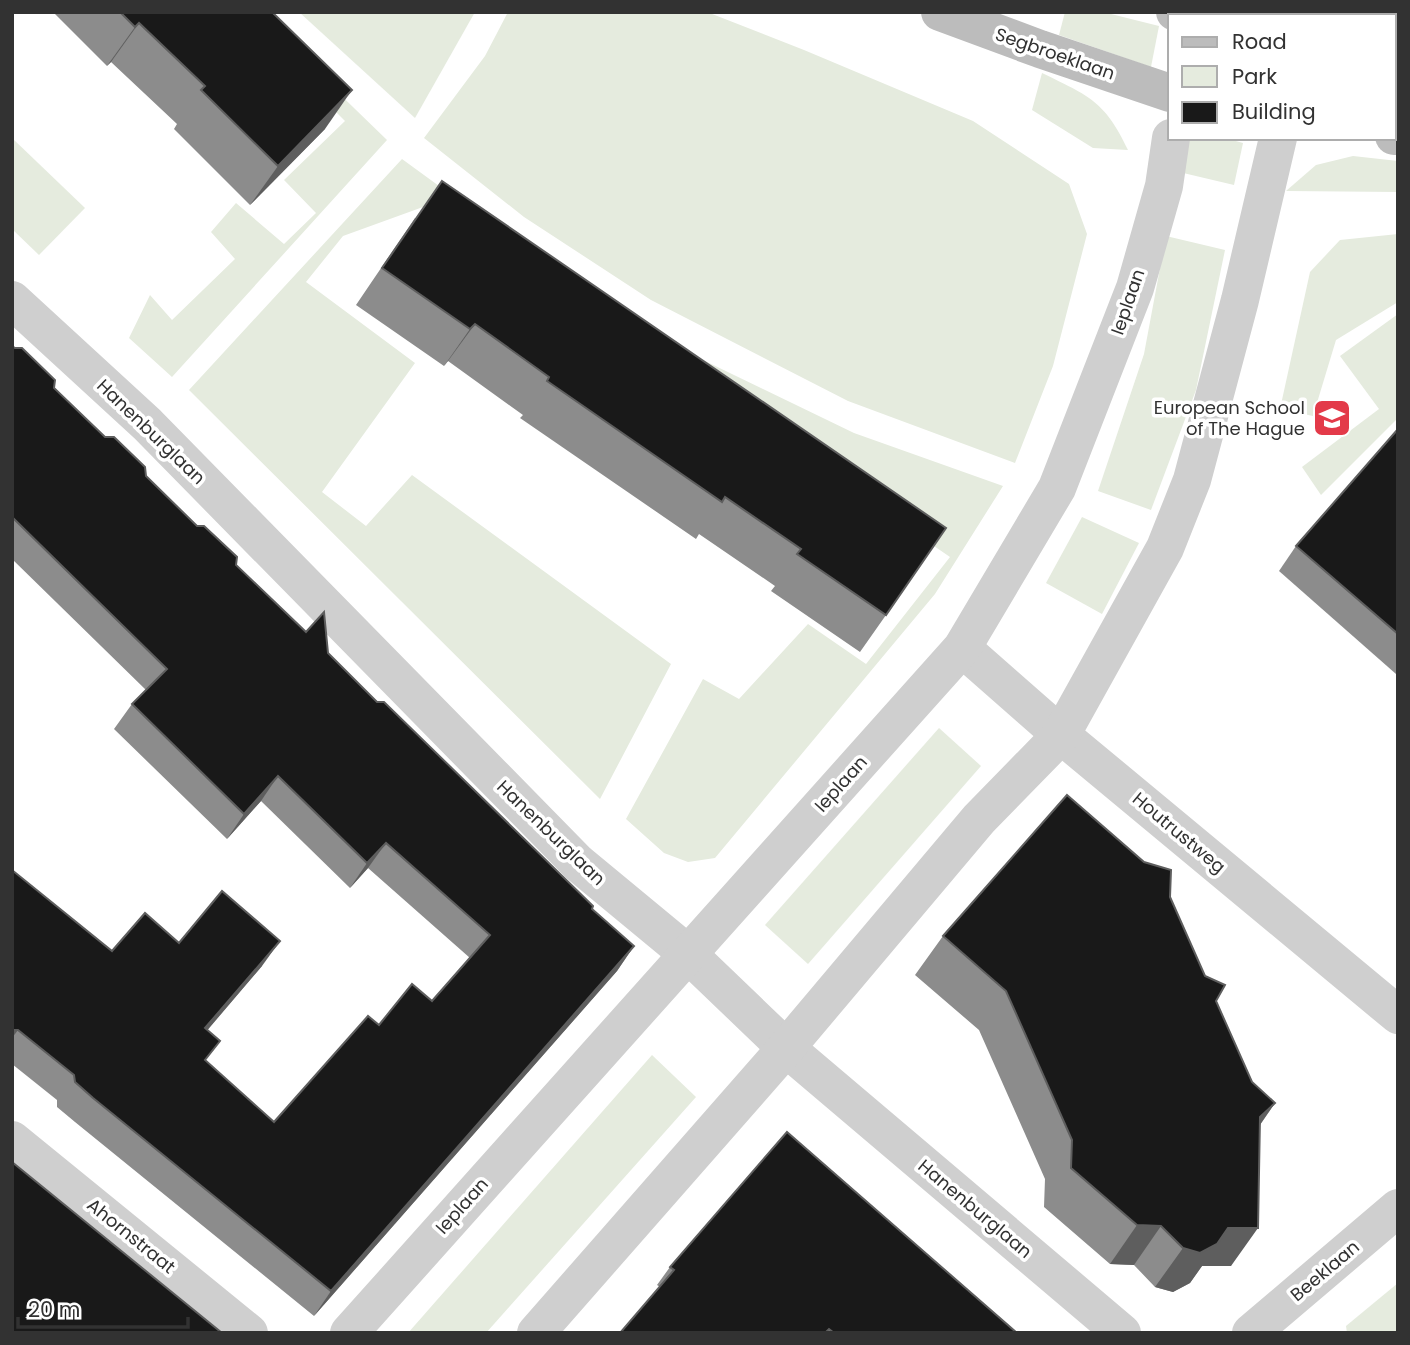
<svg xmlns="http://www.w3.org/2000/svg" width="1410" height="1345" font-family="Poppins,sans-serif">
  <rect width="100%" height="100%" fill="#fff"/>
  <g fill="#e5ebde">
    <path d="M236 12H255L387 140 172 377 129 338 150 295 172 320 235 259 211 232 236 203 284 244 316 213 284 180 345 121Z"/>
    <path d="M299 12H475L415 118Z"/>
    <path d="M508 12H707L804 50 973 121 1069 184 1087 234 1053 366 1015 463 848 401 651 300 524 217 424 138 485 56Z"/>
    <path d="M1065 12H1103L1159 26 1151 67 1059 35Z"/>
    <path d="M1336 12H1398V21H1394V16H1360Z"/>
    <path d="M1042 73C1089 96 1105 101 1128 150L1093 148 1032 110Z"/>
    <path d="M12 138 85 208 39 255 12 229Z"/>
    <path d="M1187 138H1225L1243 143 1234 185 1179 172Z"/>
    <path d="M1353 156 1398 161V192L1286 191 1316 165Z"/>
    <path d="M402 159 542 261 674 346 854 433 1003 486 935 594 715 858 688 862 664 853 626 819 703 679 739 699 808 624 866 664 950 557 434 203 343 236 306 282 415 363 322 492 366 526 412 475 671 664 600 799 189 390Z"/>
    <path d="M1398 234V302L1336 340 1313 416 1280 409 1310 272 1340 240Z"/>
    <path d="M1166 236 1225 250 1196 390 1151 510 1098 491 1144 354Z"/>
    <path d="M1398 314V418L1321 495 1302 467 1379 409 1340 356Z"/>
    <path d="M1082 517 1139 543 1102 614 1046 583Z"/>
    <path d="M939 728 981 766 808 964 765 925Z"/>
    <path d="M652 1055 696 1097 486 1333H408Z"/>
    <path d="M1398 1283V1331L1394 1333H1347L1346 1326Z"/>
  </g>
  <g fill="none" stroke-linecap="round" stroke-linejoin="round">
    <g stroke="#cfcfcf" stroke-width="38">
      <path d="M12 300 147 424 578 863 688 954 786 1048 1122 1333"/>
      <path d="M962 648 1061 735 1398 1015"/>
      <path d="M12 1140 249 1333"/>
      <path d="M349 1333 962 648 1057 488 1135 288 1164 186 1171 138"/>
      <path d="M536 1333 786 1048 979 819 1061 735 1165 548 1192 480 1240 300 1278 138"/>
      <path d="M1251 1333 1398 1208"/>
    </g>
    <g stroke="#bcbcbc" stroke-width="38">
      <path d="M940 12 1040 49 1170 93"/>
      <path d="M1175 12 1187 16"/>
      <path d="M1394 46 1398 47"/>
      <path d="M1394 136H1398"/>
    </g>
  </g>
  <g fill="#8c8c8c">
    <path d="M53 12H272L325 129 250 205 174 129 177 124 111 62 107 66Z"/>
    <path d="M415 218 886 615 860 652 771 591 775 586 699 534 696 539 520 418 523 415 448 361 444 366 356 305Z"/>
    <path d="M12 346 236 565 592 909 634 946 617 971 314 1316 75 1122 57 1107V1100L12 1064V870L112 951 179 943 262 966 207 1030 206 1061 274 1122 379 1025 432 1001 470 958 368 868 350 888 261 801 227 839 114 729 132 704 146 690 12 559Z"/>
    <path d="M1398 429V672L1396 674 1279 571 1296 546Z"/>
    <path d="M1170 897 1252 1082 1275 1103 1260 1125 1231 1266H1202L1190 1283 1173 1292 1155 1287 1134 1265 1110 1264 1044 1207 1045 1179 979 1030 915 975 943 936Z"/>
    <path d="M670 1267 1017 1333H620L660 1287 657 1285Z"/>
  </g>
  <g fill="#5e5e5e">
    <path d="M139 23 111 62 107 66 135 27Z"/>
    <path d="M352 90 325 129 250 205 278 166Z"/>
    <path d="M475 324 448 361 444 366 470 329Z"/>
    <path d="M278 776 261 801 227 839 244 814Z"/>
    <path d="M386 843 368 868 350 888 367 863Z"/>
    <path d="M280 941 262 966 188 1053 205 1028Z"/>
    <path d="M634 946 617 971 314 1316 331 1291Z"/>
    <path d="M12 1030H18L12 1038Z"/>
    <path d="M1275 1103 1248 1142 1260 1117Z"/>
    <path d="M1137 1225 1161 1226 1134 1265 1110 1264Z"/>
    <path d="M1228 1228H1258L1231 1266H1202L1190 1283 1173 1292 1155 1287 1183 1248Z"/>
  </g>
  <g fill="#191919" stroke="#5e5e5e" stroke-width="2">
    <path d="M120 12H272L352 90 278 166 201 90 205 86 139 23 135 27Z"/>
    <path d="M442 181 946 528 886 615 797 554 801 549 725 497 722 502 547 381 549 377 475 324 470 329 382 268Z"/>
    <path d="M12 346 15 348H22L55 380 54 388 105 437H114L145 467 146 476 197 526H204L237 557 236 565 306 632 324 612 328 653 377 702H384L593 906 592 909 634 946 331 1291 93 1098 75 1082 74 1075 18 1030H12V870L112 951 145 913 179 943 222 891 280 941 205 1028 220 1041 205 1060 274 1122 368 1016 379 1025 412 984 432 1001 490 935 386 843 367 863 278 776 244 814 132 704 167 669 12 517Z"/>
    <path d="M1398 429V634L1296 546Z"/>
    <path d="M1067 795 1144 862 1171 870 1170 897 1205 976 1225 985 1216 1001 1252 1082 1275 1103 1260 1117 1258 1228H1228L1217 1244 1200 1253 1183 1248 1161 1226 1137 1225 1071 1168 1072 1140 1006 991 943 936Z"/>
    <path d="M787 1132 1017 1333H834L829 1329 825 1333H620L674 1270 670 1267Z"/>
    <path d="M12 1162 222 1333H12Z"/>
  </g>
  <defs>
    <symbol id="school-square" viewBox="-11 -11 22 22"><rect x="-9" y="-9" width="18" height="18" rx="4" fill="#e33a49" stroke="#fff"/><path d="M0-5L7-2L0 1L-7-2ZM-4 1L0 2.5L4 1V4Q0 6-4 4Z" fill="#fff"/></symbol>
  </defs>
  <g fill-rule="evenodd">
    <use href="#school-square" x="1310" y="396" width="44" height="44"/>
  </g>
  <g text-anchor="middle" stroke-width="7" stroke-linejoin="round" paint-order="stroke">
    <g font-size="18" fill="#323232" stroke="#fff">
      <text transform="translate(1055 54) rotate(19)" y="6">Segbroeklaan</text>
      <text transform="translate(1128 302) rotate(-71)" y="6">Ieplaan</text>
      <text transform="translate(151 432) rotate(44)" y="6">Hanenburglaan</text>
      <text transform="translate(841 784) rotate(-48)" y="6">Ieplaan</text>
      <text transform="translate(551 833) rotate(44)" y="6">Hanenburglaan</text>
      <text transform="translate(1179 833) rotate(40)" y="6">Houtrustweg</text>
      <text transform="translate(462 1206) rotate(-48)" y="6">Ieplaan</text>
      <text transform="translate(975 1209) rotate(40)" y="6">Hanenburglaan</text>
      <text transform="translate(131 1236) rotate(39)" y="6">Ahornstraat</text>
      <text transform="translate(1325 1271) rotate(-40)" y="6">Beeklaan</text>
    </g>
    <g font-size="18" fill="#323232" stroke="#fff" text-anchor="end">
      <text x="1305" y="414">European School<tspan x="1305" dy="21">of The Hague</tspan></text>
    </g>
  </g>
  <rect width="1410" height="1345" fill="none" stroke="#323232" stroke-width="28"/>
  <rect x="1168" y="14" width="228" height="126" fill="#ffffff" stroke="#adadad" stroke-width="2"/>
  <rect x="1182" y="37" width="35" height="10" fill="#bcbcbc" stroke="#adadad" stroke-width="2"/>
  <text x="1232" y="49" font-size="21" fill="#323232">Road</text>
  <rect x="1182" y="66" width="35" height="21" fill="#e5ebde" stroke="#adadad" stroke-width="2"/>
  <text x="1232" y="84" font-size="21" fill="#323232">Park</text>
  <rect x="1182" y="102" width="35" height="21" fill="#191919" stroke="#adadad" stroke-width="2"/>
  <text x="1232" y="119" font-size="21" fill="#323232">Building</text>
  <path d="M18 1317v10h170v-10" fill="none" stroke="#323232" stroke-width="3.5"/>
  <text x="28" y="1317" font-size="21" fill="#323232" stroke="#ffffff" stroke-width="5" paint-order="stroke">20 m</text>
</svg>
